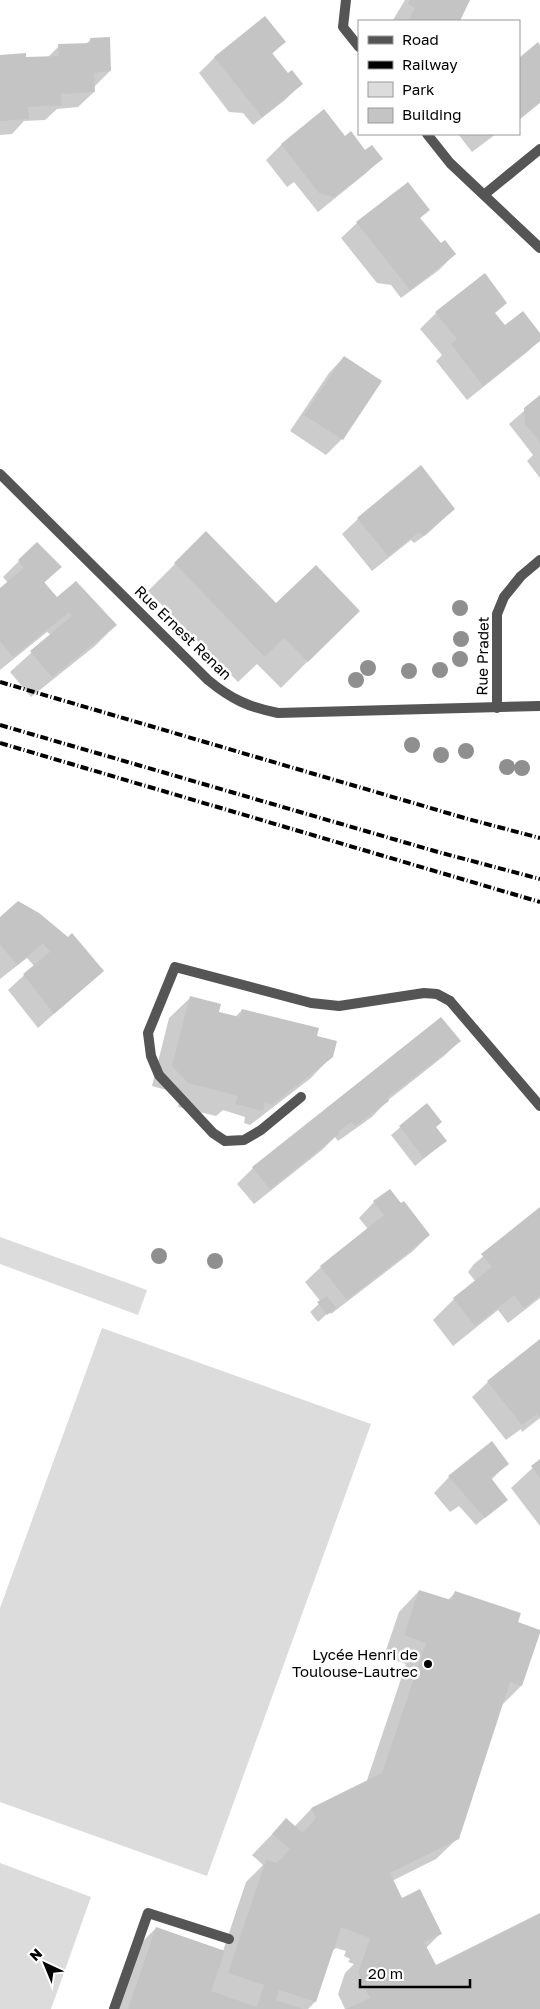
<svg xmlns="http://www.w3.org/2000/svg" width="540" height="2009" font-family="'Golos Text',sans-serif">
  <rect width="100%" height="100%" fill="#fff"/>
  <g fill="#dcdcdc">
    <path d="M0 1237 147 1290 138 1315 0 1264Z"/>
    <path d="M102 1328 371 1424 207 1876 0 1802V1608Z"/>
    <path d="M0 1863 91 1897 51 2009H0Z"/>
  </g>
  <g fill="#0003">
    <path d="M405 0H469L458 21 393 20Z"/>
    <path d="M265 18 284 42 271 55 288 75 301 84 285 100 253 125 243 113 229 112 199 73 214 58Z"/>
    <path d="M91 39 110 71 94 87V92L78 107 57 109 45 120 24 121 12 134 0 135V56L25 59 47 58 59 46 86 44Z"/>
    <path d="M538 44 540 47V103L519 120V60Z"/>
    <path d="M324 111 345 138 365 152 381 159 365 174 318 212 294 182 287 187 266 160 281 145Z"/>
    <path d="M458 134H496L472 152Z"/>
    <path d="M428 210 419 219 441 245 455 254 439 270 401 298 391 285 377 283 341 238 357 223Z"/>
    <path d="M485 275 494 314 503 325 540 335V340L526 353 467 400 436 361 442 355 420 329 436 313Z"/>
    <path d="M344 357 342 439 326 455 290 431 329 373Z"/>
    <path d="M540 397V478L527 461 533 455 509 424Z"/>
    <path d="M454 509 427 534 414 543 411 540 372 571 342 534 358 519Z"/>
    <path d="M206 533 276 605 358 611 281 688 257 664 238 682 148 591Z"/>
    <path d="M37 543 61 567 44 583 57 599 116 625 95 646 31 697 10 672 51 635 47 632 0 670V590L8 583 3 577Z"/>
    <path d="M0 919 102 971 38 1028 8 990 34 966 27 958 0 979Z"/>
    <path d="M190 998 218 1013 235 1017 242 1010 332 1056 311 1078 250 1125 244 1123 245 1117 223 1110 216 1116 178 1107 181 1094 152 1086 169 1018Z"/>
    <path d="M441 1019 460 1041 444 1056 387 1101 372 1117 338 1141 335 1137 322 1150 254 1204 237 1184 253 1168Z"/>
    <path d="M427 1105 435 1128 445 1141 415 1166 391 1135Z"/>
    <path d="M374 1202 429 1235 413 1251 331 1314 329 1312 318 1322 310 1312 321 1302 305 1282 321 1267 368 1229 359 1218Z"/>
    <path d="M540 1209V1298L508 1323 498 1310 453 1346 433 1320 454 1299 476 1282 468 1272 474 1264Z"/>
    <path d="M540 1341V1418L522 1432 521 1429 506 1440 472 1397 488 1382Z"/>
    <path d="M540 1461V1526L511 1488Z"/>
    <path d="M507 1464 491 1480 506 1500 476 1525 459 1506 450 1512 434 1493 449 1477Z"/>
    <path d="M419 1591 447 1601 455 1593 517 1621 521 1686 501 1706 458 1838 436 1859 392 1881 402 1900 440 1934 426 1948 435 1967 540 1915V2009H345L338 1994 345 1973 354 1964 348 1962 350 1959 344 1956 346 1951 336 1948 331 1952 315 2002 308 2009H113L132 1952 156 1928 223 1951 246 1882 263 1865 252 1855 286 1820 294 1827 311 1809 366 1783 406 1664 384 1656 399 1612Z"/>
  </g>
  <g fill="#c4c4c4">
    <path d="M410 0H470L460 21H408L415 8 408 4Z"/>
    <path d="M265 16 286 42 272 53 288 73 292 70 303 84 262 117 214 57Z"/>
    <path d="M110 37 111 71 94 73 95 92 61 94 62 105 28 107 29 119 0 121V55L26 53V57L59 56 58 44 91 43 90 38Z"/>
    <path d="M538 42 540 45V102L519 119V58Z"/>
    <path d="M324 109 345 136 351 131 365 150 372 145 383 159 334 197 319 193 281 144Z"/>
    <path d="M408 182 430 210 420 218 441 243 445 240 456 254 410 290 356 222Z"/>
    <path d="M485 273 507 303 495 313 505 325 523 311 540 333V341L483 386 451 344 457 339 435 312Z"/>
    <path d="M344 356 382 381 343 440 304 415Z"/>
    <path d="M540 395V442L525 424 524 408Z"/>
    <path d="M421 465 455 509 423 536 419 532 388 556 357 518Z"/>
    <path d="M206 531 276 603 316 565 360 611 308 662 284 638 265 657 174 563Z"/>
    <path d="M37 542 62 567 44 582 57 597 76 581 117 625 52 677 30 651 72 616 69 612 13 657 0 641V588L24 568 18 560Z"/>
    <path d="M18 901 39 913 68 937 72 933 104 971 54 1014 23 974 50 952 43 943 17 965 0 944V917Z"/>
    <path d="M190 996 221 1004 219 1012 240 1017 242 1009 319 1028 317 1036 337 1041 333 1057 272 1105 265 1102 263 1111 235 1104 238 1096 188 1083 172 1066Z"/>
    <path d="M441 1017 461 1041 387 1098 389 1101 355 1126 351 1122 338 1132 339 1134 270 1189 252 1167Z"/>
    <path d="M427 1103 442 1122 436 1127 447 1141 424 1158 399 1126Z"/>
    <path d="M390 1189 401 1203 404 1201 430 1235 347 1300 320 1266 384 1215 373 1201Z"/>
    <path d="M540 1207V1295L524 1308 514 1295 475 1326 453 1298 492 1267 481 1254Z"/>
    <path d="M327 1296 336 1308 327 1315 317 1302Z"/>
    <path d="M540 1339V1416L539 1417 537 1414 522 1425 487 1381Z"/>
    <path d="M492 1441 509 1464 491 1478 508 1500 485 1518 448 1476Z"/>
    <path d="M540 1459V1478L531 1466Z"/>
    <path d="M419 1590 451 1600 455 1591 521 1613 518 1622 540 1630V1633L522 1686 510 1682 459 1839 390 1873 402 1898 420 1889 442 1934 424 1942 436 1965 540 1913V2009H346L370 1998 358 1973 370 1938 341 1927 316 2002 279 1990 276 2000 303 2009H128L156 1927 225 1951 211 1991 257 2007 264 1985 228 1973 266 1860 277 1863 290 1849 272 1834 286 1818 303 1833 316 1818 311 1808 382 1773 426 1643 404 1635Z"/>
  </g>
  <g fill="none" stroke-linecap="round" stroke-linejoin="round">
    <g stroke="#555" stroke-width="10">
      <path d="M301 1097 261 1130 244 1140 225 1141 213 1133 159 1075 151 1056 148 1033 175 967 311 1003 339 1006 424 993 437 994 450 1001"/>
      <path d="M114 2009 148 1913 229 1939"/>
    </g>
    <g stroke="#555" stroke-width="10">
      <path d="M346 0 343 27 359 47"/>
      <path d="M427 134 450 163 540 248"/>
      <path d="M485 194 540 149"/>
      <path d="M497 708V614L504 597 521 576 540 560"/>
      <path d="M450 1001 540 1106"/>
    </g>
    <path stroke="#555" stroke-width="10" d="M0 474 208 680C231 699 248 707 278 713L540 706"/>
    <g stroke="#000" stroke-width="4" stroke-dasharray="8 2.5 1 2.5" stroke-linecap="butt">
      <path d="M0 682 468 819 540 838"/>
      <path d="M0 725 438 852 540 879"/>
      <path d="M0 743 540 902"/>
    </g>
  </g>
  <g fill="#8f8f8f">
    <circle cx="460" cy="608" r="8"/>
    <circle cx="461" cy="639" r="8"/>
    <circle cx="460" cy="659" r="8"/>
    <circle cx="368" cy="668" r="8"/>
    <circle cx="440" cy="670" r="8"/>
    <circle cx="409" cy="671" r="8"/>
    <circle cx="356" cy="680" r="8"/>
    <circle cx="412" cy="745" r="8"/>
    <circle cx="466" cy="751" r="8"/>
    <circle cx="441" cy="755" r="8"/>
    <circle cx="507" cy="767" r="8"/>
    <circle cx="522" cy="768" r="8"/>
    <circle cx="159" cy="1256" r="8"/>
    <circle cx="215" cy="1261" r="8"/>
  </g>
  <circle fill="#000" stroke="#fff" stroke-width="2" cx="428" cy="1664" r="5"/>
  <g text-anchor="middle" stroke-width="5" stroke-linejoin="round" paint-order="stroke">
    <g font-size="15" fill="#000" stroke="#fff">
      <text transform="translate(183 633) rotate(44)" y="5">Rue Ernest Renan</text>
      <text transform="translate(483 656) rotate(-89)" y="5">Rue Pradet</text>
    </g>
    <g font-size="15" fill="#000" stroke="#fff" text-anchor="end">
      <text x="418" y="1660">Lycée Henri de<tspan x="418" dy="17">Toulouse-Lautrec</tspan></text>
    </g>
  </g>
  <rect x="358" y="20" width="162" height="115" fill="#ffffff" stroke="#999999"/>
  <rect x="368" y="36" width="25" height="8" fill="#555555" stroke="#999999"/>
  <text x="402" y="45" font-size="15" fill="#000000">Road</text>
  <rect x="368" y="61" width="25" height="8" fill="#000000" stroke="#999999"/>
  <text x="402" y="70" font-size="15" fill="#000000">Railway</text>
  <rect x="368" y="82" width="25" height="15" fill="#dcdcdc" stroke="#999999"/>
  <text x="402" y="95" font-size="15" fill="#000000">Park</text>
  <rect x="368" y="108" width="25" height="15" fill="#c4c4c4" stroke="#999999"/>
  <text x="402" y="120" font-size="15" fill="#000000">Building</text>
  <g transform="translate(45 1964) rotate(316)" stroke="#ffffff" stroke-width="4" paint-order="stroke">
  <path d="M0-4L9 19L0 12L-9 19Z" fill="#000000"/>
  <text y="-8" font-size="14" font-weight="bold" text-anchor="middle" fill="#000000">N</text>
  </g>
  <path d="M360 1979v8h110v-8" fill="none" stroke="#000000" stroke-width="2.5"/>
  <text x="368" y="1979" font-size="15" fill="#000000" stroke="#ffffff" stroke-width="4" paint-order="stroke">20 m</text>
</svg>
